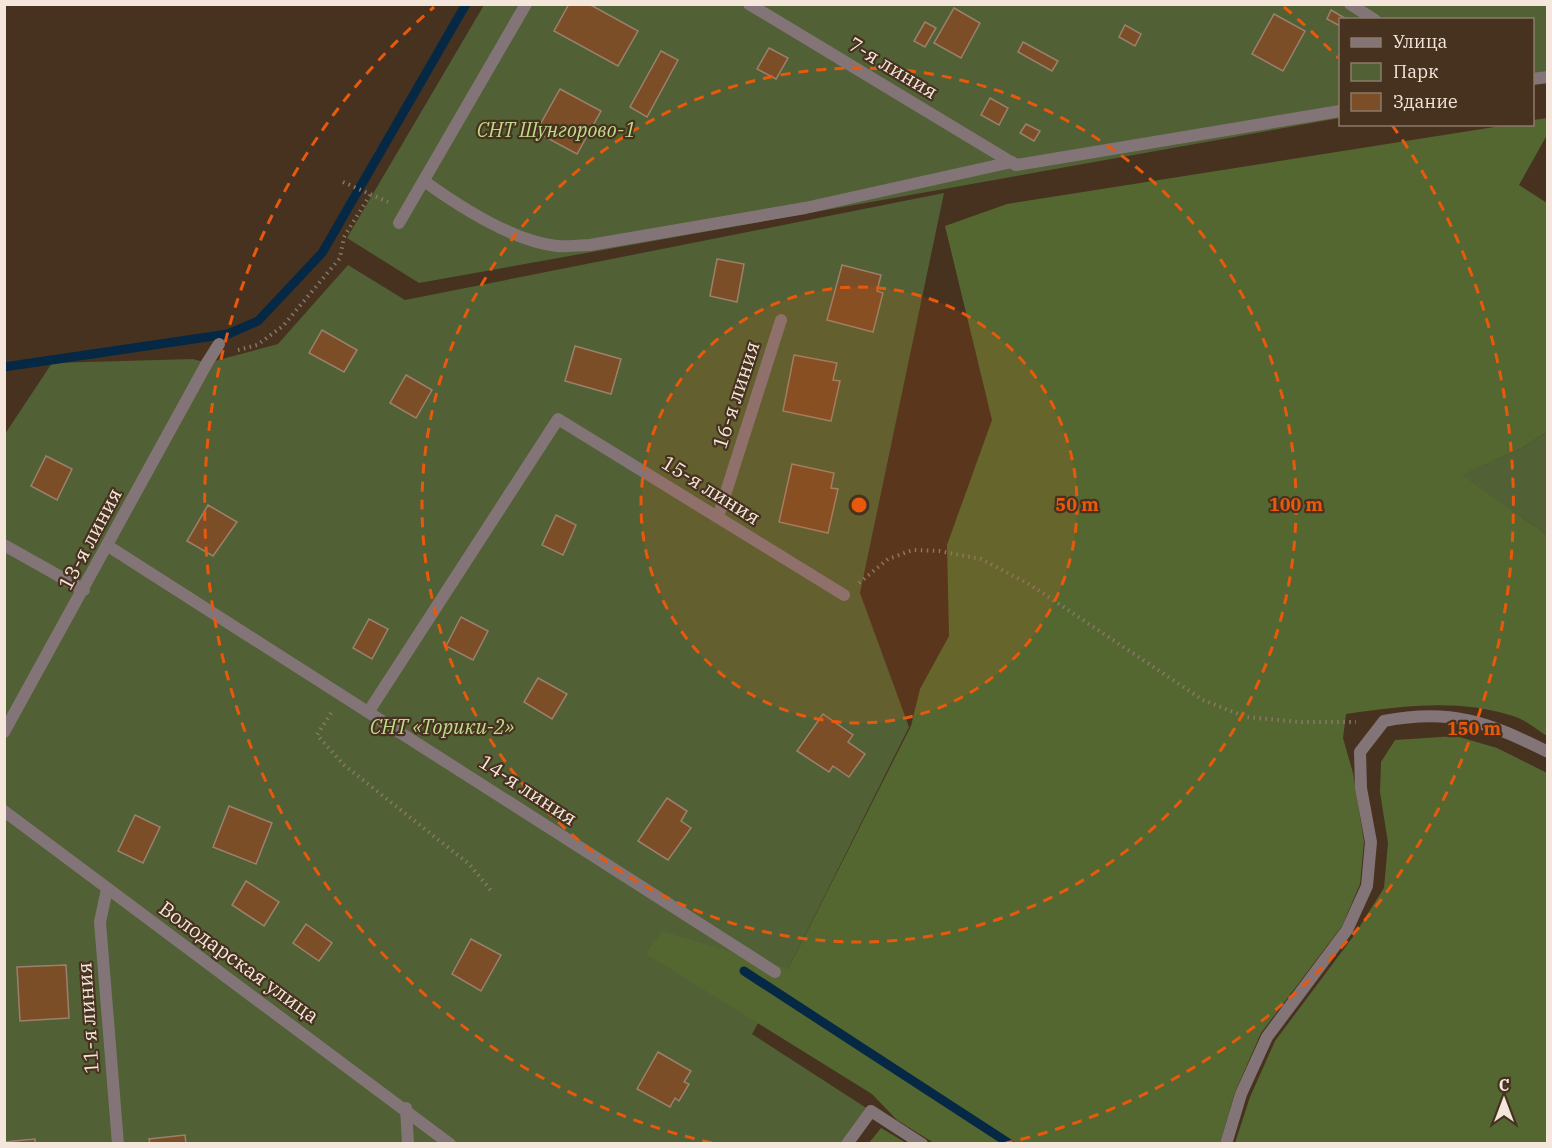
<svg xmlns="http://www.w3.org/2000/svg" width="1552" height="1148" font-family="'IBM Plex Serif',serif">
  <rect width="100%" height="100%" fill="#473220"/>
  <g fill="#516035">
    <path d="M484 5H1547V81L1533 84 1532 20H1340V118L419 283 347 238Z"/>
    <path d="M944 193 860 593 909 727 788 969 752 1034 871 1111 847 1143 5 1144V434L52 363 193 359 207 363 278 344 348 265 405 300Z"/>
    <path d="M1547 432V535L1461 475 1522 448Z"/>
  </g>
  <g fill="#556731">
    <path d="M1547 118V135L1519 185 1547 203V432L1522 448 1462 475 1547 535V736C1538 730 1527 721 1516 717 1460 698 1403 706 1346 714L1343 738 1353 773 1364 842 1360 884 1342 926 1261 1033 1235 1092 1220 1143H934L897 1120 872 1094 646 954 662 931 788 969 911 726 920 689 949 636 947 545 992 420 945 226 1007 204 1507 125 1532 124 1533 120Z"/>
    <path d="M1456 736 1497 748 1547 773V1143H1235L1250 1097 1275 1041 1355 934 1384 888 1388 843 1380 792 1381 762 1395 740Z"/>
    <path d="M881 1128 906 1143H869Z"/>
  </g>
  <g fill="none" stroke-linecap="round" stroke-linejoin="round">
    <g stroke="#052844" stroke-width="9">
      <path d="M4 367 228 334 258 321 322 253 466 4"/>
      <path d="M744 971 1010 1144"/>
    </g>
  </g>
  <g fill="#7b4e27" stroke="#9b816d" stroke-width="1.5">
    <path d="M569 4H589L638 31 618 66 554 31Z"/>
    <path d="M954 8 980 23 961 58 934 43Z"/>
    <path d="M1331 10 1348 20H1340V26L1327 19Z"/>
    <path d="M1274 14 1305 31 1283 71 1252 54Z"/>
    <path d="M925 22 936 28 925 47 914 41Z"/>
    <path d="M1125 25 1141 34 1135 46 1119 37Z"/>
    <path d="M1023 42 1058 61 1052 71 1018 52Z"/>
    <path d="M769 48 788 58 776 79 757 69Z"/>
    <path d="M661 51 678 60 647 117 630 107Z"/>
    <path d="M560 89 601 111 577 154 536 132Z"/>
    <path d="M990 98 1008 108 999 125 981 115Z"/>
    <path d="M1026 124 1040 131 1034 141 1020 133Z"/>
    <path d="M717 259 744 264 737 302 710 296Z"/>
    <path d="M842 265 881 275 877 291 883 293 873 332 827 320Z"/>
    <path d="M322 330 357 350 344 372 309 353Z"/>
    <path d="M575 346 621 359 611 394 565 381Z"/>
    <path d="M794 355 837 363 833 380 840 381 831 421 783 411Z"/>
    <path d="M406 375 432 390 416 418 390 403Z"/>
    <path d="M46 456 72 469 57 500 31 486Z"/>
    <path d="M792 464 834 473 831 488 838 489 828 533 779 522Z"/>
    <path d="M208 505 237 522 213 556 187 541Z"/>
    <path d="M556 515 576 525 563 555 542 545Z"/>
    <path d="M461 617 488 631 473 660 446 646Z"/>
    <path d="M369 619 388 629 372 659 353 648Z"/>
    <path d="M538 678 567 694 552 719 524 702Z"/>
    <path d="M823 714 853 735 848 742 865 754 849 777 833 766 829 772 797 751Z"/>
    <path d="M667 798 687 811 681 821 691 828 668 860 638 841Z"/>
    <path d="M229 806 272 823 256 864 213 847Z"/>
    <path d="M135 815 160 827 143 863 118 851Z"/>
    <path d="M246 881 279 902 264 926 232 905Z"/>
    <path d="M306 924 332 943 319 961 293 943Z"/>
    <path d="M471 939 501 955 481 991 452 974Z"/>
    <path d="M66 965 69 1018 20 1021 17 967Z"/>
    <path d="M658 1052 691 1071 684 1082 689 1084 679 1101 675 1098 670 1107 637 1089Z"/>
    <path d="M185 1135 186 1144H150L149 1139Z"/>
    <path d="M35 1139V1144H4V1142Z"/>
  </g>
  <g fill="none" stroke-linecap="round" stroke-linejoin="round">
    <g stroke="#897768" stroke-width="4" stroke-dasharray="1.5 4.5" stroke-linecap="butt">
      <path d="M343 182 388 202"/>
      <path d="M238 350 257 345 283 326 340 258 344 237 370 195"/>
      <path d="M859 583 888 559 913 550 939 551 981 559 1029 584 1203 700 1246 717 1300 722H1356"/>
      <path d="M331 713 317 735 344 765 469 864 493 893"/>
    </g>
    <g stroke="#837478" stroke-width="12">
      <path d="M424 181C460 207 512 241 557 246 568 247 579 245 590 245L805 208 1012 162"/>
      <path d="M207 363 219 344"/>
      <path d="M4 545 84 590"/>
    </g>
    <g stroke="#837478" stroke-width="12">
      <path d="M749 4 1016 165 1340 111"/>
      <path d="M1350 4 1375 20"/>
      <path d="M1532 79 1548 77"/>
      <path d="M399 223 526 4"/>
      <path d="M718 517 781 320"/>
      <path d="M108 546 775 972"/>
      <path d="M369 711 558 419 844 595"/>
      <path d="M4 732 207 363"/>
      <path d="M4 811 450 1144"/>
      <path d="M107 889 100 922 118 1144"/>
      <path d="M406 1108 408 1144"/>
      <path d="M847 1144 871 1111 922 1144"/>
      <path d="M1226 1144 1241 1094 1267 1037 1347 930 1367 886 1371 842 1361 788 1360 752 1384 721C1451 708 1488 722 1548 752"/>
    </g>
  </g>
  <circle cx="859" cy="505" r="218" fill="#e8590c" fill-opacity=".12"/>
  <g fill="none" stroke="#e8590c" stroke-width="3" stroke-dasharray="10 8">
    <circle cx="859" cy="505" r="218"/>
    <circle cx="859" cy="505" r="437"/>
    <path d="M712 1143A655 655 0 0 1 434 7M1284 7A655 655 0 0 1 1338 58M1392 125A655 655 0 0 1 1006 1143"/>
  </g>
  <g text-anchor="middle" stroke-width="4.5" stroke-linejoin="round" paint-order="stroke">
    <g font-size="20" fill="#f5e6dc" stroke="#473220">
      <text transform="translate(893 68) rotate(31)" y="7">7-я линия</text>
      <text transform="translate(736 395) rotate(-72)" y="7">16-я линия</text>
      <text transform="translate(711 490) rotate(32)" y="7">15-я линия</text>
      <text transform="translate(90 539) rotate(-62)" y="7">13-я линия</text>
      <text transform="translate(528 790) rotate(33)" y="7">14-я линия</text>
      <text transform="translate(239 962) rotate(36)" y="7">Володарская улица</text>
      <text transform="translate(88 1018) rotate(-94)" y="7">11-я линия</text>
    </g>
    <g font-size="20" font-style="italic" fill="#bfdc8a" stroke="#473220">
      <text x="556" y="137">СНТ Шунгорово-1</text>
      <text x="442" y="734">СНТ «Торики-2»</text>
    </g>
  </g>
  <circle cx="859" cy="505" r="9" fill="#e8590c" stroke="#473220" stroke-width="3"/>
  <g font-size="18" text-anchor="middle" font-weight="bold" fill="#e8590c" stroke="#473220" stroke-width="4.5" stroke-linejoin="round" paint-order="stroke">
    <text x="1077" y="511">50 m</text>
    <text x="1296" y="511">100 m</text>
    <text x="1474" y="735">150 m</text>
  </g>
  <rect width="1552" height="1148" fill="none" stroke="#f5e6dc" stroke-width="12"/>
  <rect x="1339" y="18" width="195" height="108" fill="#473220" stroke="#8d7a6b" stroke-width="1.5"/>
  <rect x="1351" y="38" width="30" height="9" fill="#837478" stroke="#8d7a6b" stroke-width="1.5"/>
  <text x="1393" y="48" font-size="18" fill="#f5e6dc">Улица</text>
  <rect x="1351" y="63" width="30" height="18" fill="#516035" stroke="#8d7a6b" stroke-width="1.5"/>
  <text x="1393" y="78" font-size="18" fill="#f5e6dc">Парк</text>
  <rect x="1351" y="93" width="30" height="18" fill="#7b4e27" stroke="#8d7a6b" stroke-width="1.5"/>
  <text x="1393" y="108" font-size="18" fill="#f5e6dc">Здание</text>
  <g transform="translate(1504 1100)" stroke="#473220" stroke-width="4.5" paint-order="stroke">
  <path d="M0-4.5L10 22L0 15L-10 22Z" fill="#f5e6dc"/>
  <text y="-9" font-size="16" font-weight="bold" text-anchor="middle" fill="#f5e6dc">С</text>
  </g>
</svg>
